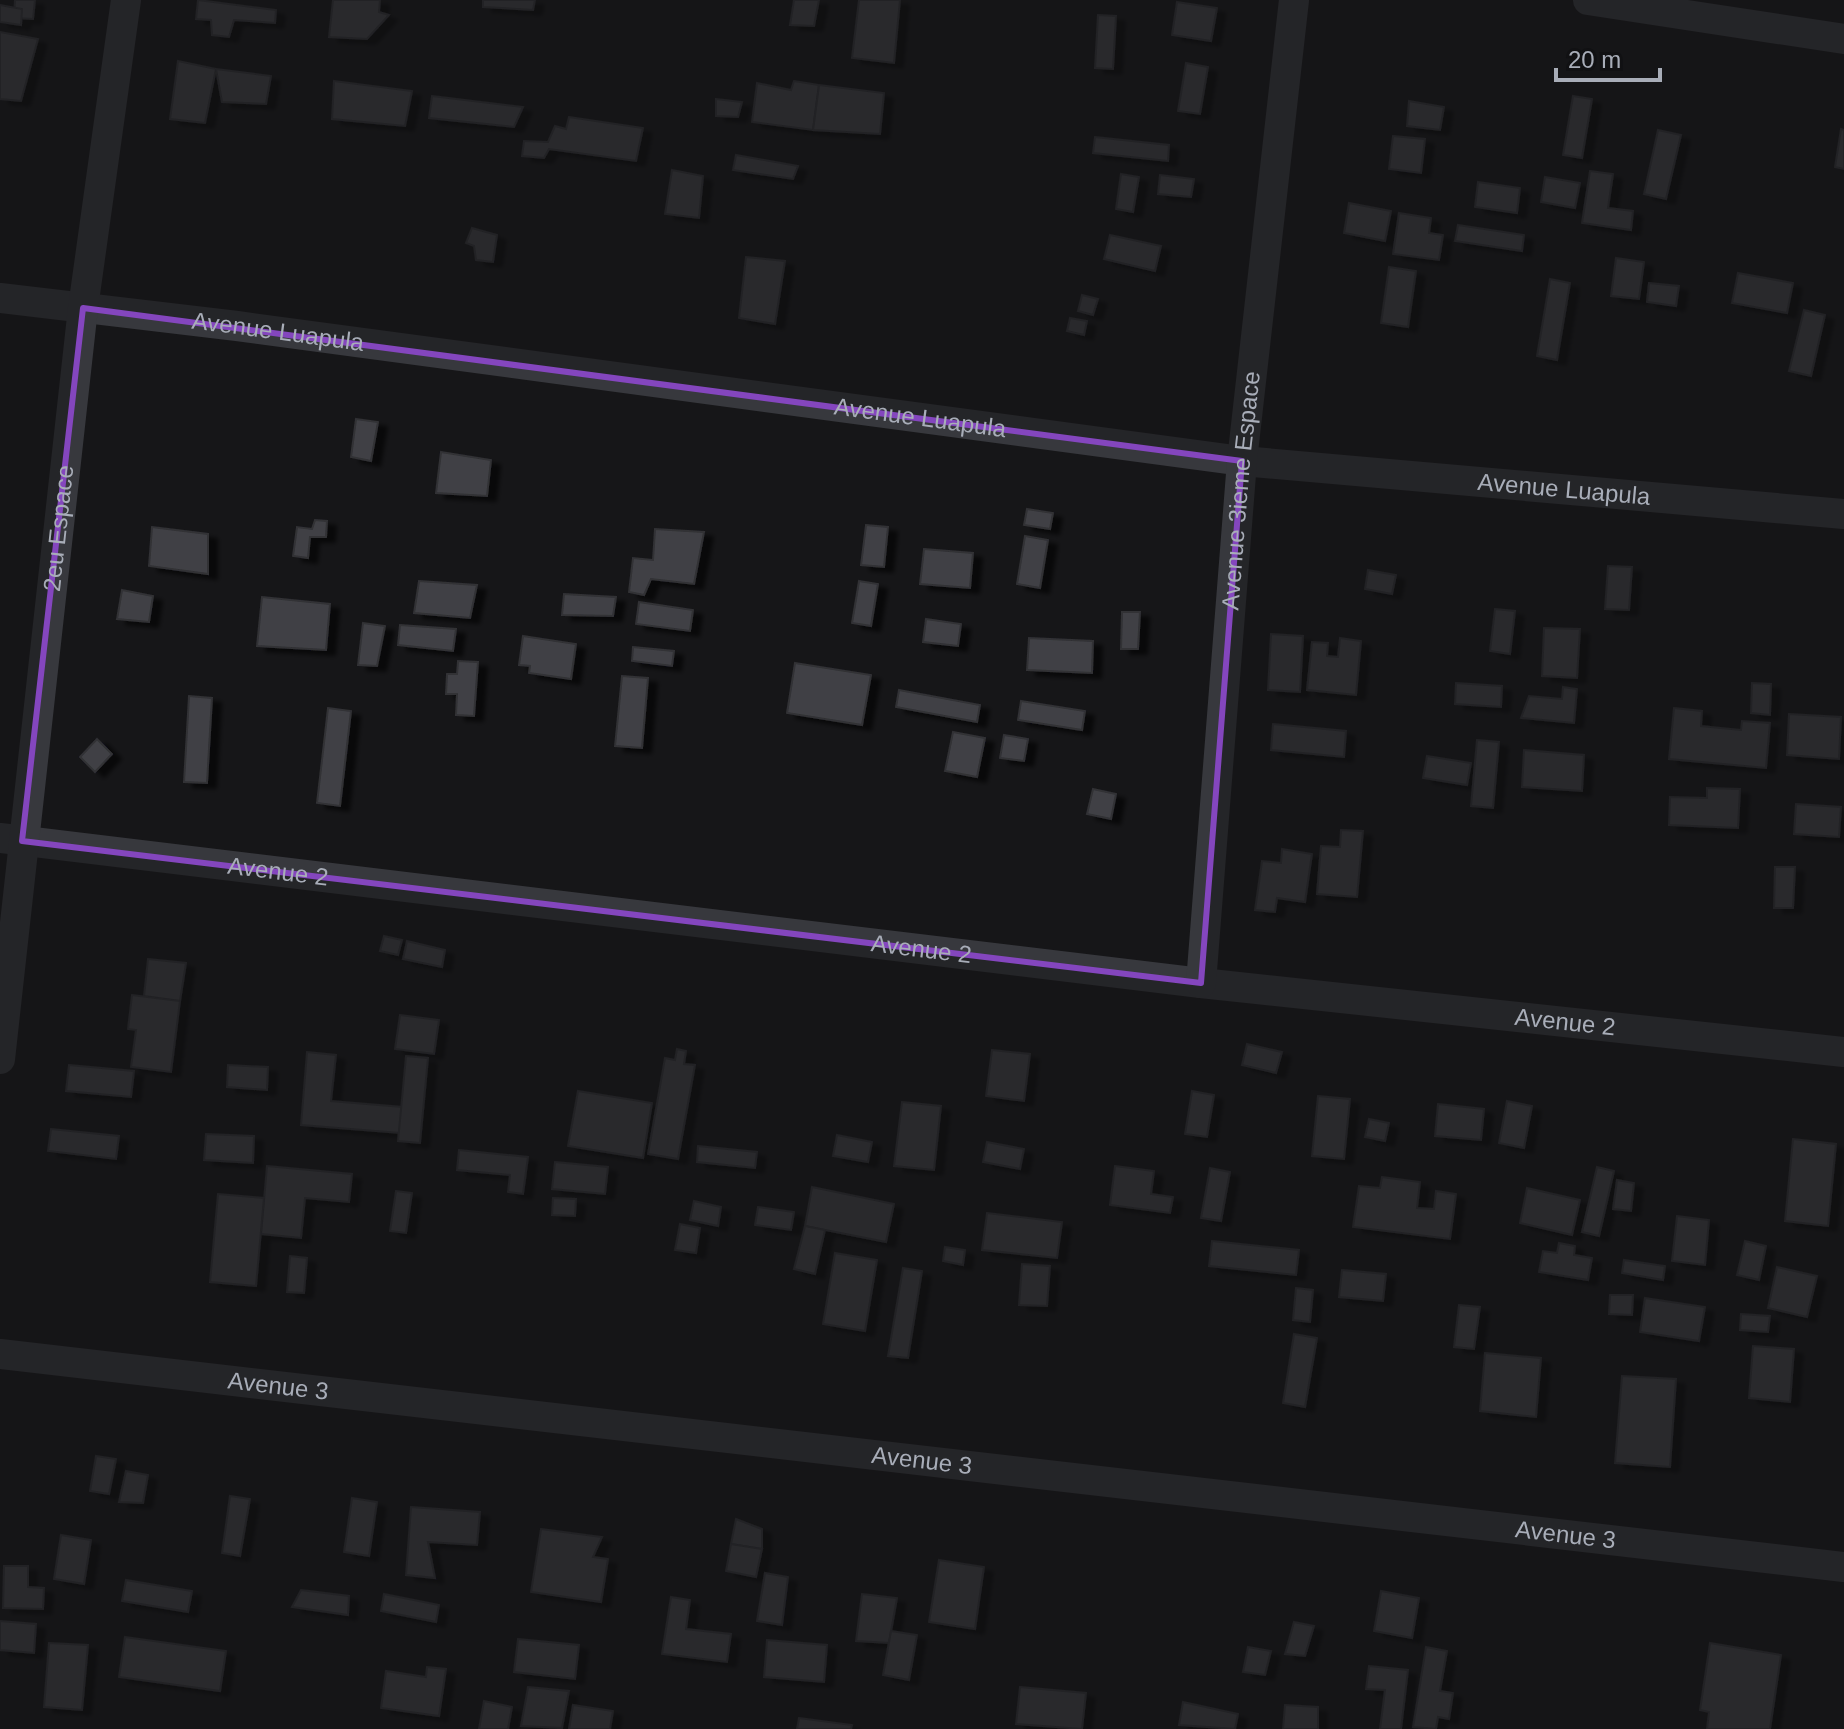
<svg xmlns="http://www.w3.org/2000/svg" width="1844" height="1729" font-family="Helvetica,sans-serif">
  <defs>
    <filter id="shadow"><feDropShadow dx="9" dy="5" stdDeviation="2" flood-color="#0009"/></filter>
  </defs>
  <rect width="100%" height="100%" fill="#161618"/>
  <g fill="#404145" stroke="#303034" stroke-width="2" filter="url(#shadow)">
    <path d="M15 0H35L33 19 14 18Z"/>
    <path d="M198 0 276 10 275 23 234 20 229 37 212 35 211 20 196 19Z"/>
    <path d="M333 0H380L379 12 389 15 367 39 329 37Z"/>
    <path d="M483 0H535L533 10 483 7Z"/>
    <path d="M794 0H819L814 26 790 25Z"/>
    <path d="M859 0H900L894 63 852 58Z"/>
    <path d="M1177 2 1217 8 1211 41 1172 35Z"/>
    <path d="M0 5 22 9 21 25 0 22Z"/>
    <path d="M1098 15 1116 16 1113 69 1095 68Z"/>
    <path d="M0 32 38 39 21 101 0 99Z"/>
    <path d="M178 61 216 69 205 123 170 119Z"/>
    <path d="M1186 63 1208 67 1200 114 1178 111Z"/>
    <path d="M216 69 271 76 266 104 222 102Z"/>
    <path d="M334 81 412 91 405 126 332 119Z"/>
    <path d="M794 81 819 85 813 130 752 122 757 83 791 90Z"/>
    <path d="M819 85 884 93 880 134 813 130Z"/>
    <path d="M432 96 523 107 514 127 429 118Z"/>
    <path d="M1573 96 1592 99 1582 158 1563 155Z"/>
    <path d="M716 99 742 102 738 117 716 116Z"/>
    <path d="M1409 101 1444 107 1440 130 1407 126Z"/>
    <path d="M569 117 643 128 636 161 549 149 544 158 522 156 524 141 548 142 555 126 566 129Z"/>
    <path d="M1841 129 1844 130V169L1835 167Z"/>
    <path d="M1658 130 1681 135 1666 199 1644 194Z"/>
    <path d="M1393 136 1425 139 1421 173 1389 169Z"/>
    <path d="M1095 137 1169 145 1168 161 1093 153Z"/>
    <path d="M736 155 798 166 793 179 733 170Z"/>
    <path d="M672 170 703 176 699 218 665 214Z"/>
    <path d="M1590 171 1613 174 1608 208 1633 211 1631 230 1582 223Z"/>
    <path d="M1121 174 1139 177 1133 212 1116 209Z"/>
    <path d="M1160 175 1194 179 1191 197 1158 194Z"/>
    <path d="M1545 177 1580 183 1575 208 1541 202Z"/>
    <path d="M1478 182 1520 188 1517 213 1475 207Z"/>
    <path d="M1349 203 1391 211 1385 241 1344 233Z"/>
    <path d="M1399 213 1431 218 1429 233 1443 235 1439 260 1393 254Z"/>
    <path d="M1458 225 1524 235 1522 251 1455 241Z"/>
    <path d="M472 228 497 235 493 262 476 260 474 246 466 243Z"/>
    <path d="M1110 235 1161 246 1155 271 1104 259Z"/>
    <path d="M746 257 785 261 775 324 739 318Z"/>
    <path d="M1616 258 1644 262 1639 299 1611 296Z"/>
    <path d="M1389 267 1416 271 1408 327 1381 323Z"/>
    <path d="M1738 273 1793 283 1787 313 1732 303Z"/>
    <path d="M1550 279 1570 283 1557 360 1537 356Z"/>
    <path d="M1649 283 1679 286 1676 306 1647 302Z"/>
    <path d="M1082 295 1098 299 1093 315 1078 311Z"/>
    <path d="M1804 310 1825 315 1811 376 1789 371Z"/>
    <path d="M1070 318 1087 321 1084 335 1067 331Z"/>
    <path d="M356 419 378 422 371 461 351 457Z"/>
    <path d="M441 452 491 460 487 496 436 493Z"/>
    <path d="M1027 509 1053 513 1050 529 1024 525Z"/>
    <path d="M315 520 327 521 326 537H310L308 558 293 556 297 527 312 529Z"/>
    <path d="M866 525 888 527 884 567 861 565Z"/>
    <path d="M152 527 208 534V574L149 566Z"/>
    <path d="M655 529 704 532 694 584 651 579 644 595 629 592 633 558 653 560Z"/>
    <path d="M1025 536 1048 540 1040 588 1017 584Z"/>
    <path d="M924 549 973 553 970 588 920 584Z"/>
    <path d="M1608 566 1632 567 1629 610 1605 609Z"/>
    <path d="M1368 570 1396 575 1392 594 1365 589Z"/>
    <path d="M419 581 477 585 470 618 414 613Z"/>
    <path d="M859 581 878 584 871 626 852 623Z"/>
    <path d="M122 590 153 596 149 622 117 619Z"/>
    <path d="M564 594 616 597 613 616 562 615Z"/>
    <path d="M262 597 330 604 326 650 257 646Z"/>
    <path d="M639 602 693 610 690 631 636 624Z"/>
    <path d="M1495 609 1515 611 1510 654 1490 651Z"/>
    <path d="M1122 612H1140L1138 649H1121Z"/>
    <path d="M926 619 961 624 958 646 923 642Z"/>
    <path d="M363 623 385 626 377 666 358 665Z"/>
    <path d="M400 625 456 629 453 651 398 645Z"/>
    <path d="M1544 628 1580 629 1577 678 1542 676Z"/>
    <path d="M1271 634 1303 636 1300 692 1268 690Z"/>
    <path d="M523 636 576 644 571 679 529 673 530 666 519 665Z"/>
    <path d="M1029 638 1093 641 1092 673 1027 670Z"/>
    <path d="M1340 638 1361 641 1356 695 1307 690 1312 642 1328 643 1327 656 1338 657Z"/>
    <path d="M633 647 674 651 672 666 632 661Z"/>
    <path d="M458 661 478 662 474 716 456 715 457 694H446L447 674H457Z"/>
    <path d="M795 663 871 675 862 725 787 713Z"/>
    <path d="M622 676 648 678 642 748 615 746Z"/>
    <path d="M1456 683 1502 686 1501 707 1455 704Z"/>
    <path d="M1752 683 1771 684 1770 715 1751 713Z"/>
    <path d="M1563 687 1577 689 1574 723 1521 718 1529 696 1562 699Z"/>
    <path d="M899 690 980 705 977 722 896 707Z"/>
    <path d="M189 696 212 698 207 783 184 782Z"/>
    <path d="M1021 701 1085 711 1082 730 1018 720Z"/>
    <path d="M328 708 351 711 340 806 317 803Z"/>
    <path d="M1674 708 1702 711 1701 726 1741 730 1742 721 1770 723 1766 768 1669 759Z"/>
    <path d="M1789 714 1841 717 1839 759 1787 755Z"/>
    <path d="M1273 724 1346 731 1344 757 1271 750Z"/>
    <path d="M953 732 985 738 977 777 945 771Z"/>
    <path d="M1004 735 1028 739 1024 761 1000 758Z"/>
    <path d="M97 739 112 754 95 772 80 757Z"/>
    <path d="M1477 740 1499 742 1493 808 1471 806Z"/>
    <path d="M1524 750 1584 755 1582 791 1522 787Z"/>
    <path d="M1427 756 1471 763 1467 785 1423 778Z"/>
    <path d="M1707 788 1740 789 1738 828 1669 825 1670 797 1707 798Z"/>
    <path d="M1093 789 1116 794 1111 819 1087 814Z"/>
    <path d="M1796 804 1841 807 1839 837 1794 834Z"/>
    <path d="M1341 830 1363 831 1357 897 1317 894 1321 846 1340 847Z"/>
    <path d="M1282 849 1312 854 1305 902 1277 898 1275 912 1255 910 1262 861 1281 863Z"/>
    <path d="M1775 867H1795L1793 908H1774Z"/>
    <path d="M384 936 402 940 398 955 380 951Z"/>
    <path d="M407 941 445 950 442 967 403 959Z"/>
    <path d="M148 959 186 963 180 1001 144 996Z"/>
    <path d="M132 995 180 1001 171 1072 131 1067 136 1030 128 1029Z"/>
    <path d="M400 1015 439 1020 434 1054 395 1049Z"/>
    <path d="M1247 1044 1282 1052 1276 1073 1242 1065Z"/>
    <path d="M677 1049 686 1051 684 1064 695 1065 678 1159 648 1154 665 1058 675 1060Z"/>
    <path d="M992 1050 1030 1054 1024 1101 986 1096Z"/>
    <path d="M307 1052 336 1055 331 1101 403 1107 400 1133 301 1125Z"/>
    <path d="M406 1056 428 1058 420 1143 398 1141Z"/>
    <path d="M69 1065 134 1071 131 1097 66 1091Z"/>
    <path d="M228 1065 268 1067 267 1090 227 1087Z"/>
    <path d="M578 1091 652 1103 643 1158 568 1146Z"/>
    <path d="M1192 1091 1214 1095 1207 1137 1185 1134Z"/>
    <path d="M1318 1096 1350 1099 1344 1159 1312 1156Z"/>
    <path d="M1507 1101 1532 1106 1524 1148 1499 1143Z"/>
    <path d="M902 1102 941 1106 934 1170 894 1166Z"/>
    <path d="M1438 1104 1484 1109 1481 1140 1435 1136Z"/>
    <path d="M1369 1119 1389 1123 1385 1141 1365 1137Z"/>
    <path d="M51 1129 119 1136 116 1159 48 1151Z"/>
    <path d="M206 1134 254 1136 253 1163 204 1160Z"/>
    <path d="M837 1135 872 1142 868 1162 833 1156Z"/>
    <path d="M1793 1139 1836 1144 1828 1226 1785 1221Z"/>
    <path d="M987 1142 1024 1149 1020 1169 983 1162Z"/>
    <path d="M698 1146 757 1152 755 1168 697 1162Z"/>
    <path d="M459 1150 528 1157 523 1194 508 1192 510 1175 457 1170Z"/>
    <path d="M555 1162 608 1167 605 1194 552 1189Z"/>
    <path d="M267 1166 352 1174 349 1202 305 1198 301 1238 261 1234Z"/>
    <path d="M1115 1166 1154 1171 1151 1194 1173 1197 1170 1213 1110 1205Z"/>
    <path d="M1597 1167 1614 1171 1599 1236 1582 1232Z"/>
    <path d="M1210 1168 1230 1172 1221 1221 1201 1218Z"/>
    <path d="M1382 1177 1420 1182 1417 1208 1434 1209 1436 1191 1456 1194 1450 1239 1353 1227 1359 1186 1380 1188Z"/>
    <path d="M1617 1180 1634 1183 1631 1211 1613 1209Z"/>
    <path d="M812 1187 894 1204 886 1242 805 1226Z"/>
    <path d="M1527 1188 1580 1200 1572 1235 1520 1223Z"/>
    <path d="M396 1191 412 1193 406 1233 390 1231Z"/>
    <path d="M218 1194 264 1198 256 1286 210 1282Z"/>
    <path d="M553 1198 576 1199 575 1216 552 1215Z"/>
    <path d="M694 1201 721 1207 718 1226 690 1220Z"/>
    <path d="M758 1207 794 1212 791 1230 755 1225Z"/>
    <path d="M987 1213 1062 1222 1057 1258 982 1250Z"/>
    <path d="M1677 1216 1709 1220 1705 1265 1672 1261Z"/>
    <path d="M680 1224 700 1228 696 1253 675 1250Z"/>
    <path d="M805 1226 825 1230 815 1274 794 1269Z"/>
    <path d="M1212 1241 1299 1250 1296 1275 1209 1266Z"/>
    <path d="M1745 1241 1766 1246 1759 1280 1737 1275Z"/>
    <path d="M1559 1243 1575 1246 1574 1255 1592 1258 1588 1280 1539 1272 1543 1251 1557 1253Z"/>
    <path d="M945 1247 965 1250 963 1265 943 1261Z"/>
    <path d="M835 1253 877 1260 865 1331 823 1324Z"/>
    <path d="M290 1256 307 1258 304 1293 287 1292Z"/>
    <path d="M1624 1260 1665 1266 1663 1280 1622 1273Z"/>
    <path d="M1022 1264 1050 1266 1047 1306 1019 1305Z"/>
    <path d="M1777 1267 1817 1276 1807 1317 1768 1308Z"/>
    <path d="M903 1268 922 1271 908 1358 888 1356Z"/>
    <path d="M1342 1270 1386 1274 1383 1301 1339 1297Z"/>
    <path d="M1296 1288 1313 1290 1310 1322 1293 1320Z"/>
    <path d="M1610 1295H1633L1632 1315 1609 1314Z"/>
    <path d="M1645 1298 1705 1307 1699 1341 1640 1332Z"/>
    <path d="M1459 1305 1480 1307 1474 1349 1454 1347Z"/>
    <path d="M1741 1314 1770 1316 1768 1332 1740 1330Z"/>
    <path d="M1294 1334 1317 1338 1305 1407 1283 1403Z"/>
    <path d="M1753 1346 1794 1349 1790 1402 1749 1398Z"/>
    <path d="M1485 1353 1541 1358 1536 1417 1480 1411Z"/>
    <path d="M1622 1376 1676 1379 1670 1467 1615 1463Z"/>
    <path d="M96 1456 116 1459 109 1494 90 1491Z"/>
    <path d="M126 1471 148 1475 143 1503 119 1502Z"/>
    <path d="M230 1496 250 1499 240 1556 222 1553Z"/>
    <path d="M352 1498 377 1502 369 1556 344 1552Z"/>
    <path d="M411 1507 480 1512 477 1545 428 1542 435 1578 406 1575Z"/>
    <path d="M736 1519 762 1529V1549L731 1544Z"/>
    <path d="M541 1529 602 1537 593 1557 608 1559 601 1602 531 1592Z"/>
    <path d="M61 1535 91 1540 84 1584 54 1579Z"/>
    <path d="M731 1544 762 1549 756 1577 726 1571Z"/>
    <path d="M939 1560 984 1567 975 1629 929 1622Z"/>
    <path d="M4 1566H28V1587L44 1588 43 1609 3 1608Z"/>
    <path d="M765 1573 788 1577 782 1625 757 1621Z"/>
    <path d="M126 1580 192 1591 188 1612 122 1601Z"/>
    <path d="M301 1590 349 1596 348 1615 292 1607Z"/>
    <path d="M1381 1591 1419 1598 1412 1638 1374 1631Z"/>
    <path d="M384 1594 439 1605 436 1622 381 1611Z"/>
    <path d="M862 1594 897 1598 889 1643 856 1641Z"/>
    <path d="M671 1597 690 1600 686 1629 731 1634 727 1662 662 1654Z"/>
    <path d="M0 1621 36 1624 34 1653 0 1650Z"/>
    <path d="M1294 1622 1314 1626 1305 1656 1285 1654Z"/>
    <path d="M891 1631 917 1635 909 1680 883 1675Z"/>
    <path d="M125 1637 226 1651 220 1691 119 1677Z"/>
    <path d="M518 1639 579 1645 575 1679 514 1672Z"/>
    <path d="M767 1640 827 1645 824 1682 764 1677Z"/>
    <path d="M49 1643 88 1645 82 1710 44 1707Z"/>
    <path d="M1710 1643 1781 1655 1770 1729H1707L1709 1712 1700 1710Z"/>
    <path d="M1248 1647 1271 1651 1265 1675 1243 1672Z"/>
    <path d="M1426 1647 1447 1651 1440 1691 1453 1693 1449 1719 1438 1717 1436 1729 1413 1727Z"/>
    <path d="M1369 1666 1408 1670 1401 1729H1380L1385 1690 1366 1689Z"/>
    <path d="M427 1667 446 1669 439 1716 381 1708 386 1671 426 1677Z"/>
    <path d="M528 1687 569 1691 562 1728 521 1726Z"/>
    <path d="M1020 1687 1086 1693 1082 1729 1016 1724Z"/>
    <path d="M484 1701 512 1707 508 1729H479Z"/>
    <path d="M1183 1702 1238 1714 1235 1729 1179 1725Z"/>
    <path d="M573 1705 613 1711 610 1729H569Z"/>
    <path d="M1285 1705 1318 1707V1729H1283Z"/>
    <path d="M799 1718 852 1725 851 1729H797Z"/>
  </g>
  <g fill="none" stroke-linecap="round" stroke-linejoin="round">
    <g stroke="#37383d" stroke-width="30">
      <path d="M1588 0 1844 39"/>
      <path id="s1" d="M0 298 237 326 1242 461 1844 514"/>
      <path id="s2" d="M0 838 1201 983 1844 1052"/>
      <path id="s3" d="M1201 983 1242 461 1294 0"/>
      <path id="s4" d="M0 1059 83 308 126 0"/>
      <path id="s5" d="M0 1354 1844 1567"/>
    </g>
  </g>
  <path d="M0 0H1844V1729H0ZM83 308 1242 461 1201 983 22 841Z" fill="#161618" fill-opacity=".55" fill-rule="evenodd"/>
  <path fill="none" stroke="#8446be" stroke-width="6" stroke-linejoin="round" d="M83 308 1242 461 1201 983 22 841Z"/>
  <g text-anchor="middle" stroke-width="6" stroke-linejoin="round" paint-order="stroke">
    <g font-size="24" fill="#a8adb8" stroke="#111113">
      <text dy="8" stroke="none"><textPath href="#s1" startOffset="280">Avenue Luapula</textPath></text>
      <text dy="8" stroke="none"><textPath href="#s1" startOffset="928">Avenue Luapula</textPath></text>
      <text dy="8" stroke="none"><textPath href="#s1" startOffset="1576">Avenue Luapula</textPath></text>
      <text dy="8" stroke="none"><textPath href="#s3" startOffset="494">Avenue 3ieme Espace</textPath></text>
      <text dy="8" stroke="none"><textPath href="#s4" startOffset="534">2eu Espace</textPath></text>
      <text dy="8" stroke="none"><textPath href="#s2" startOffset="280">Avenue 2</textPath></text>
      <text dy="8" stroke="none"><textPath href="#s2" startOffset="928">Avenue 2</textPath></text>
      <text dy="8" stroke="none"><textPath href="#s2" startOffset="1576">Avenue 2</textPath></text>
      <text dy="8" stroke="none"><textPath href="#s5" startOffset="280">Avenue 3</textPath></text>
      <text dy="8" stroke="none"><textPath href="#s5" startOffset="928">Avenue 3</textPath></text>
      <text dy="8" stroke="none"><textPath href="#s5" startOffset="1576">Avenue 3</textPath></text>
    </g>
  </g>
  <path d="M1556 68v12h104v-12" fill="none" stroke="#a8adb8" stroke-width="4"/>
  <text x="1568" y="68" font-size="24" fill="#a8adb8" stroke="#111113" stroke-width="6" paint-order="stroke">20 m</text>
</svg>
